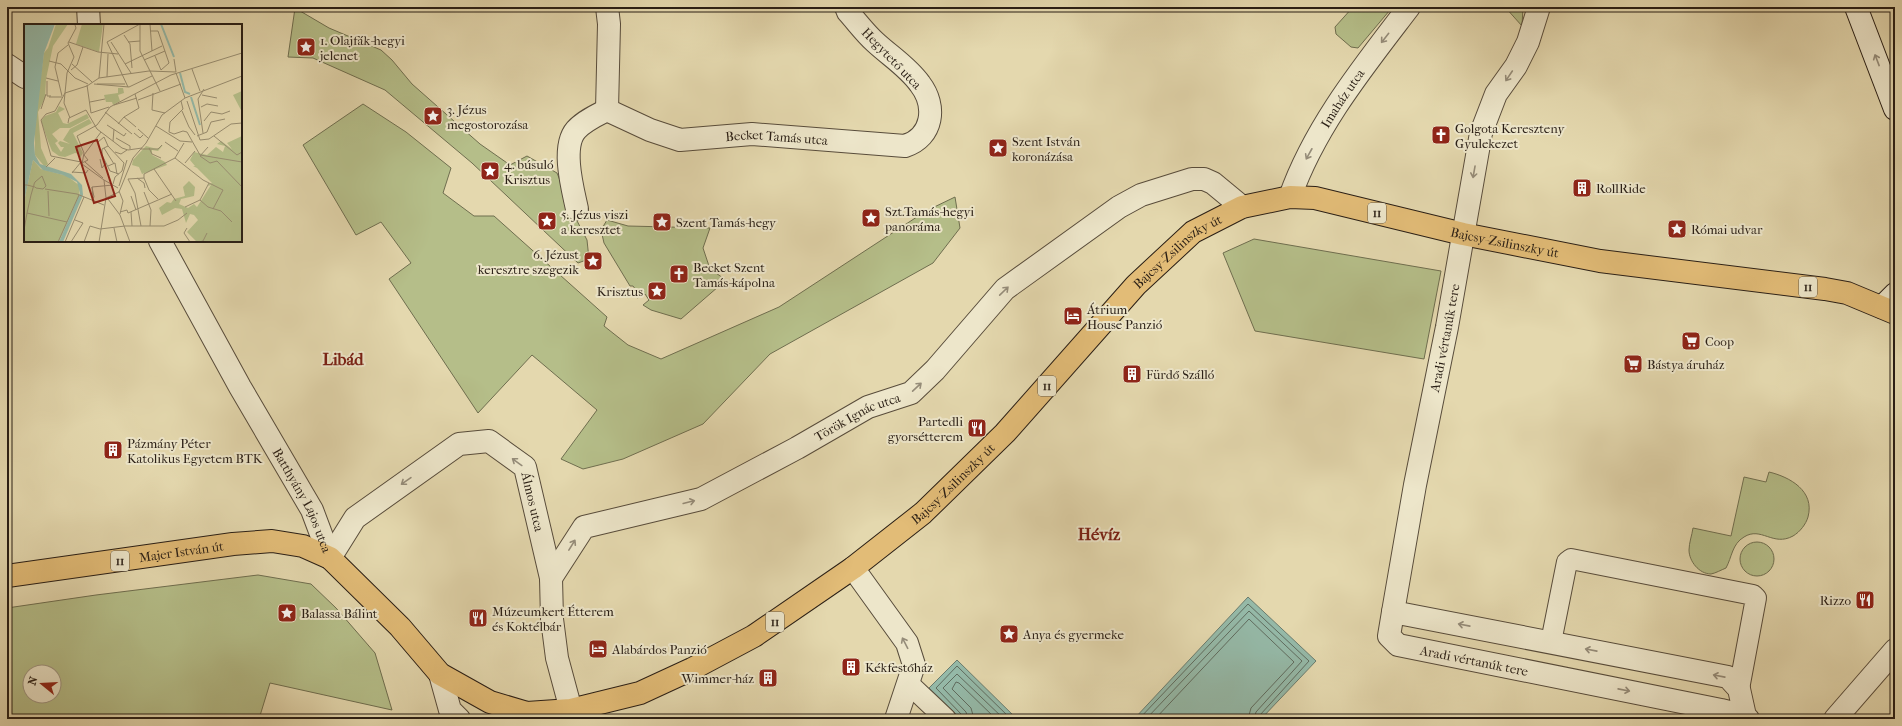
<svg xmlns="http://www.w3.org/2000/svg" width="1902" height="726" font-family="'IM FELL French Canon',serif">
  <rect width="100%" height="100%" fill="#e4d8ae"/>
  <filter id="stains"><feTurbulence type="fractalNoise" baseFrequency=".005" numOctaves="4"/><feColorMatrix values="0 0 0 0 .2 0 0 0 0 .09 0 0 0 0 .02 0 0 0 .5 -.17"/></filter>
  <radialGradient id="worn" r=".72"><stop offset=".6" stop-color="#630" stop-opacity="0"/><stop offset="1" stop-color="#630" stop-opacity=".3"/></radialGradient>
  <g fill="#b5be89" stroke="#6f6e4f" fill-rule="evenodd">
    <path d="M1353 7H1391L1390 10 1358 48 1351 47 1336 34 1335 27Z"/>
    <path d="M1505 7H1523L1522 26Z"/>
    <path d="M295 8 329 28 381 50 392 60 412 84 480 144 510 165 527 156 557 173 574 215 587 240 589 259 578 263 472 163 385 90 313 58 288 57Z"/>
    <path d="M363 104 406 132 451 168 443 193 474 216H494L607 317 604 326 628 345 661 359 779 307 926 211 955 197 960 228 933 263 770 354 703 424 623 459 583 469 561 459 597 410 532 355 478 413 389 279 411 263 381 222 356 235 303 145Z"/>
    <path d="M607 220 628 226 710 228 703 248 710 269 726 280 681 319 651 310 643 305 649 300 645 294 637 298 634 293 636 290 633 286H630L604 243 601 230Z"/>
    <path d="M1254 239 1441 271 1424 359 1255 331 1223 253Z"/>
    <path d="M1769 472C1790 477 1815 491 1808 517 1806 524 1800 532 1793 536 1773 547 1761 526 1744 537 1732 544 1732 557 1726 568 1721 570 1716 573 1711 574 1699 574 1689 561 1689 550 1689 543 1692 535 1693 528L1731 536 1744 477 1766 482Z"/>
    <circle cx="1757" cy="559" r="17"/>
    <path d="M258 575 311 584 336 608 375 653 392 710 270 683 259 719H7V608L96 595ZM30 672H54V696H30Z"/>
  </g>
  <g fill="#95baa9" stroke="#6a7c6e">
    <path d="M1248 597 1316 661 1261 719H1134Z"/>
    <path d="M957 660 1017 719H961L929 688Z"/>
  </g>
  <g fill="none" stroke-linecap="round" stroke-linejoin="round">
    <g stroke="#5f6c5f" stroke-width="1">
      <path d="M963 719 962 715 936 688 957 666 1011 719"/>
      <path d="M968 719 966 712 943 688 957 674 1004 719"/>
      <path d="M974 719 971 708 952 689 956 682 959 683 996 719"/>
      <path d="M1139 719 1248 604 1309 661 1260 715 1259 719"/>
      <path d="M1146 719 1249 611 1302 661 1256 712 1254 719"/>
      <path d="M1155 719 1249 619 1294 662 1251 708 1248 719"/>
    </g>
    <defs>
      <g id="pedestrian">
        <path d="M1551 642 1567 562 1571 559 1753 595 1756 598 1739 689"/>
        <path d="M909 684 946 719"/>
      </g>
      <g id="minor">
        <path d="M88 7 89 25"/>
        <path d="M607 7 609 24 607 110"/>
        <path d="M7 65 25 77"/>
        <path id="s1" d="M607 110 650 130 680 140 752 134 905 146C933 137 937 106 920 84 908 67 890 56 875 42 865 33 857 22 848 12L846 7"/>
        <path id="s2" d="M1290 197C1315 126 1364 66 1409 7"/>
        <path d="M577 209C573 190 561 147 576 130 584 121 597 115 607 110"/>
        <path id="s3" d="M160 241 240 387 312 510 330 558"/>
        <path id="s4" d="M330 558 355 518 459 444 489 441 525 467 551 578 552 619 557 658 571 710"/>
        <path d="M853 568 907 643 914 665 896 719"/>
        <path id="s5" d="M551 578 584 527 701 499 797 448 868 407 911 393 935 370 1005 289 1119 207 1141 195 1192 179H1204L1213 183 1242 207"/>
        <path id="s6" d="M1393 612 1415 485 1447 327 1481 133 1496 94 1516 66 1528 42 1539 7"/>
        <path d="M440 674 450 710 459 719"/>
        <path id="s7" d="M1745 716 1739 689 1728 677 1393 612 1389 636 1398 645 1721 710 1745 716 1748 719"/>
      </g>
      <path id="tertiary" d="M1835 719 1895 650"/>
      <g id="secondary">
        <path d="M1856 7 1895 109"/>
        <path d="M1882 307 1895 294"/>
      </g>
      <g id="primary">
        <path id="s8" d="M7 576 233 544 272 541 303 546 330 558 400 627 440 674 490 702 527 713 571 710 640 693 692 669 754 636 853 568 923 513 1005 433 1136 285 1193 232 1242 207 1290 197 1315 198 1463 234 1600 261 1825 289 1847 293 1895 313"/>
      </g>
    </defs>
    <use href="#pedestrian" stroke="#584c3b" stroke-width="22"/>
    <use href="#minor" stroke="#584c3b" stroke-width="24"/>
    <use href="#tertiary" stroke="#584c3b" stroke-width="24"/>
    <use href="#secondary" stroke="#291e15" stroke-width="24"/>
    <use href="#primary" stroke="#291e15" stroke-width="24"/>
    <use href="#pedestrian" stroke="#ede6ca" stroke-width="20"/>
    <use href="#minor" stroke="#ede6ca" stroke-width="22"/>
    <use href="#tertiary" stroke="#ede6ca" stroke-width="22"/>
    <use href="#secondary" stroke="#ede6ca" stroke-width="22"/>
    <use href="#primary" stroke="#e2bc77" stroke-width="22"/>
  </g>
  <defs><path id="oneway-shaft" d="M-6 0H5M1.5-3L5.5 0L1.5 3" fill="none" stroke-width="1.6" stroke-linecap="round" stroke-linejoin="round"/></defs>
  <g stroke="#958c79">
    <use href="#oneway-shaft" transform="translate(1385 38) rotate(128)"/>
    <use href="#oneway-shaft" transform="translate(1877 60) rotate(-111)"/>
    <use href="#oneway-shaft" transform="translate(1509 76) rotate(124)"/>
    <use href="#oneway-shaft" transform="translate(1309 154) rotate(119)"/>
    <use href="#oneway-shaft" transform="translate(1474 172) rotate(100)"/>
    <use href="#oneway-shaft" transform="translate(1004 291) rotate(-44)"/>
    <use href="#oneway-shaft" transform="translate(917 387) rotate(-43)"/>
    <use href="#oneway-shaft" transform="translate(517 462) rotate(-144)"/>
    <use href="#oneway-shaft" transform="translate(406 481) rotate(145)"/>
    <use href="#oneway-shaft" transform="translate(689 502) rotate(-14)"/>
    <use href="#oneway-shaft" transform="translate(572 545) rotate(-58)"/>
    <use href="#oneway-shaft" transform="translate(1464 625) rotate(-169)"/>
    <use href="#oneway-shaft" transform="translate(905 643) rotate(-117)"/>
    <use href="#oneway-shaft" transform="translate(1591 650) rotate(-169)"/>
    <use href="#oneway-shaft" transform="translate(1719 676) rotate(-169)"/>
    <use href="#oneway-shaft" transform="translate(1624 690) rotate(11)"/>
  </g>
  <defs>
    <symbol id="sight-square" viewBox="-11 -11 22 22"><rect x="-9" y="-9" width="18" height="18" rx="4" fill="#8f2418" stroke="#ede6ca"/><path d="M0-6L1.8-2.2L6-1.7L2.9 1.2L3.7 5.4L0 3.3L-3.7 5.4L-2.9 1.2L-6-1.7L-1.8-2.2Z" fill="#fff"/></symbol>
    <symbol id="church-square" viewBox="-11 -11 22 22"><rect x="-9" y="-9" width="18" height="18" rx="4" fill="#8f2418" stroke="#ede6ca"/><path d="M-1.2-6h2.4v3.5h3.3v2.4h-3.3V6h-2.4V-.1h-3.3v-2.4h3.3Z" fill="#fff"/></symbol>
    <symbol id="building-square" viewBox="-11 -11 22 22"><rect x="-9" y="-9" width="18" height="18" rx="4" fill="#8f2418" stroke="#ede6ca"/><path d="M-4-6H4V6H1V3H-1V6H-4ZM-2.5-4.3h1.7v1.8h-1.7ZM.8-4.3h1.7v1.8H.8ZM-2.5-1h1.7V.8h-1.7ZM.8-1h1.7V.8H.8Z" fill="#fff"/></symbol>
    <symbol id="hotel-square" viewBox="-11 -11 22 22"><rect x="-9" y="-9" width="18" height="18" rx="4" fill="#8f2418" stroke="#ede6ca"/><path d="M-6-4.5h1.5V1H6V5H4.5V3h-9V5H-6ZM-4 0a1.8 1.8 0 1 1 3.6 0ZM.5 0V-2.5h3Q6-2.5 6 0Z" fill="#fff"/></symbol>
    <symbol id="supermarket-square" viewBox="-11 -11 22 22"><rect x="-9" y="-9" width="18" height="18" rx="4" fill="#8f2418" stroke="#ede6ca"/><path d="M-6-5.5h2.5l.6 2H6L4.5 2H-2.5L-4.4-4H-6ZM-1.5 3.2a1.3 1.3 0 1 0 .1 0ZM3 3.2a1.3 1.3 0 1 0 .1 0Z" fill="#fff"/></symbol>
    <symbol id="restaurant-square" viewBox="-11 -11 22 22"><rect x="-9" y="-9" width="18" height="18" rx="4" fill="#8f2418" stroke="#ede6ca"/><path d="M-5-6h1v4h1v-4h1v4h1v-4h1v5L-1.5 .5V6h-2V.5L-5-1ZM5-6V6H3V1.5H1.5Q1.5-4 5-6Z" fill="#fff"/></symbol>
  </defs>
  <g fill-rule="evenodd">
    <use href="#sight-square" x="295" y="36" width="22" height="22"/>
    <use href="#sight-square" x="422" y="105" width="22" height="22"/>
    <use href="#church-square" x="1430" y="124" width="22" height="22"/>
    <use href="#sight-square" x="987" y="137" width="22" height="22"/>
    <use href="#sight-square" x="479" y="160" width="22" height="22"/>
    <use href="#building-square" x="1571" y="177" width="22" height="22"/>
    <use href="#sight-square" x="860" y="207" width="22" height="22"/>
    <use href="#sight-square" x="536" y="210" width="22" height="22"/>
    <use href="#sight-square" x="651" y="211" width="22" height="22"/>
    <use href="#sight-square" x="1666" y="218" width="22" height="22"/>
    <use href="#sight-square" x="582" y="250" width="22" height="22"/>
    <use href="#church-square" x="668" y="263" width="22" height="22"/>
    <use href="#sight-square" x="646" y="280" width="22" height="22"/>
    <use href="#hotel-square" x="1062" y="305" width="22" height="22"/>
    <use href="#supermarket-square" x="1680" y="330" width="22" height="22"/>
    <use href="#supermarket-square" x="1622" y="353" width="22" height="22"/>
    <use href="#building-square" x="1121" y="363" width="22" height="22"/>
    <use href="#restaurant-square" x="966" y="417" width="22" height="22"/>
    <use href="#building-square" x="102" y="439" width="22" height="22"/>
    <use href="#restaurant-square" x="1854" y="589" width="22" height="22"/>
    <use href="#sight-square" x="276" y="602" width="22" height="22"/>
    <use href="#restaurant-square" x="467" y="607" width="22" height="22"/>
    <use href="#sight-square" x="998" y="623" width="22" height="22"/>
    <use href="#hotel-square" x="587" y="638" width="22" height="22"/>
    <use href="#building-square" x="840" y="656" width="22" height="22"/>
    <use href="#building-square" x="757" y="667" width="22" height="22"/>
  </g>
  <g text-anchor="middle" stroke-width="4" stroke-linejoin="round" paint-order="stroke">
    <g fill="#ede6ca" stroke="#645a4b" stroke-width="1">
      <rect x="1368" y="203" width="18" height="20" rx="3"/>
      <rect x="1799" y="277" width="18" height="20" rx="3"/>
      <rect x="1038" y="376" width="18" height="20" rx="3"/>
      <rect x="111" y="551" width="18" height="20" rx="3"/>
      <rect x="766" y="612" width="18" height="20" rx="3"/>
    </g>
    <g font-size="12" font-weight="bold" fill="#291e15">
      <text x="1377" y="217">11</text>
      <text x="1808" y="291">11</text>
      <text x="1047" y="390">11</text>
      <text x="120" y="565">11</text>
      <text x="775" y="626">11</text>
    </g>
    <g font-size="13" fill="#291e15" stroke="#ede6ca" text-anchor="start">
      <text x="320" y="45">1. Olajfák-hegyi<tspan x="320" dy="15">jelenet</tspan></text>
      <text x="447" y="114">3. Jézus<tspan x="447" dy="15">megostorozása</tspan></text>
      <text x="1455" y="133">Golgota Kereszteny<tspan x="1455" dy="15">Gyulekezet</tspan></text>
      <text x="1012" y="146">Szent István<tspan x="1012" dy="15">koronázása</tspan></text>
      <text x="504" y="169">4. búsuló<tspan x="504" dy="15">Krisztus</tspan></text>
      <text x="1596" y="193">RollRide</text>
      <text x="885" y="216">Szt.Tamás-hegyi<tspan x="885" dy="15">panoráma</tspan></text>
      <text x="561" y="219">5. Jézus viszi<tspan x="561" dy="15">a keresztet</tspan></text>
      <text x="676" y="227">Szent Tamás-hegy</text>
      <text x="1691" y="234">Római udvar</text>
      <text x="579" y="259" text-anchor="end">6. Jézust<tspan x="579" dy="15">keresztre szegezik</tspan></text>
      <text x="693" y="272">Becket Szent<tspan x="693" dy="15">Tamás-kápolna</tspan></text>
      <text x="643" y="296" text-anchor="end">Krisztus</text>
      <text x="1087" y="314">Átrium<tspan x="1087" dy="15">House Panzió</tspan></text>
      <text x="1705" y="346">Coop</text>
      <text x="1647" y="369">Bástya áruház</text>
      <text x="1146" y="379">Fürdő Szálló</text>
      <text x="963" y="426" text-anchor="end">Partedli<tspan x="963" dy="15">gyorsétterem</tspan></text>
      <text x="127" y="448">Pázmány Péter<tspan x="127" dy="15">Katolikus Egyetem BTK</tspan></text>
      <text x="1851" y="605" text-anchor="end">Rizzo</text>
      <text x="492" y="616">Múzeumkert Étterem<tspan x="492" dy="15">és Koktélbár</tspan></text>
      <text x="301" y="618">Balassa Bálint</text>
      <text x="1023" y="639">Anya és gyermeke</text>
      <text x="612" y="654">Alabárdos Panzió</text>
      <text x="865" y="672">Kékfestőház</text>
      <text x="754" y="683" text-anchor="end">Wimmer-ház</text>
    </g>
    <g font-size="13" fill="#291e15" stroke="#ede6ca">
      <text transform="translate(892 58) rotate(46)" y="5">Hegytető utca</text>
      <text dy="5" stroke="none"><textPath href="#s2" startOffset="112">Imaház utca</textPath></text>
      <text dy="5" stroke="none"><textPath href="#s1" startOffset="176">Becket Tamás utca</textPath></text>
      <text dy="5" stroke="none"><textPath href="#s8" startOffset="1750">Bajcsy-Zsilinszky út</textPath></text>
      <text dy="5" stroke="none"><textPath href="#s8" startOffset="1402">Bajcsy-Zsilinszky út</textPath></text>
      <text dy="5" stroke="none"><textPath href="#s6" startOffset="279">Aradi vértanúk tere</textPath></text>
      <text dy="5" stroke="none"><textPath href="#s5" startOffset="358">Török Ignác utca</textPath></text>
      <text dy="5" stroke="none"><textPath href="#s8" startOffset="1078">Bajcsy-Zsilinszky út</textPath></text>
      <text dy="5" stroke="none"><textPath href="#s3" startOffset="296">Batthyány Lajos utca</textPath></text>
      <text dy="5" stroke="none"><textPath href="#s4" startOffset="285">Álmos utca</textPath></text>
      <text dy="5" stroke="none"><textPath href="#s8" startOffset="176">Majer István út</textPath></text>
      <text dy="5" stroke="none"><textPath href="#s7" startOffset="500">Aradi vértanúk tere</textPath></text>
    </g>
    <g font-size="17" font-weight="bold" fill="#7a1f14" stroke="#ede6ca">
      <text x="343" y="365">Libád</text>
      <text x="1099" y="540">Hévíz</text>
    </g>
  </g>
  <g transform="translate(24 24)">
    <rect width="218" height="218" fill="#e4d8ae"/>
    <path d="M32 0H44L29 22 22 55 21 74 14 88 17 124 24 140 21 143 11 131V95L20 29 24 24ZM58 0H79L75 28 52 20ZM94 64H99L100 69 94 71 96 77 89 81 88 78H82L80 71 94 69ZM218 67V88L209 71ZM35 82 41 85 34 89 39 99 43 100 63 90 65 94 46 104H36L28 110 34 117 31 119 37 128 40 123H37L34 119 36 117 46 120 39 116 46 105 65 95 68 99 49 109 59 129 56 134 55 130 51 129 41 133 35 132 28 127 24 117 17 97 21 92 32 88ZM218 112V218H173L163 208 174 196 170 191 166 190 162 199 158 185 151 184 138 191 135 184 143 178 147 179 150 175 161 172 159 163 165 157 171 163 170 172 157 175 155 180 164 184 170 180 173 183 187 161 184 162 185 160 188 159 173 144 169 142H171L166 136 170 128 183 131 192 123 199 128 201 122 193 120 197 117 208 125 203 119ZM139 121 134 127 128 126V131L141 138 143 141 118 150 115 143 108 141 109 136 122 122 133 125ZM9 136 17 145 43 152 56 162 55 172 35 218H0V178Z" fill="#b5be89"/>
    <path d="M0 0H31L20 29 10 119 11 131 16 140 47 150 58 161 59 171 39 218H35L56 169 53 158 39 151 19 146 9 136 0 178Z" fill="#95baa9"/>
    <path fill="none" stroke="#95baa9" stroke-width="2" d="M137 0 150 33M156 49 161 68 166 70M167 73 176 101"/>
    <path fill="none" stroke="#998e71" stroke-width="1" d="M116 0V27L136 67M126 0 128 27M126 7H134L145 39 137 46M100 11 106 20 108 44M45 18 74 28 94 30M83 18 104 63M83 18 116 0M87 18 107 49M104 18 116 17M44 19 50 33 43 49 40 79 46 94M44 19 52 4 51 1M131 32 137 46M120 36 141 27M25 37 37 40 51 54 64 60M48 40 68 58M101 40 138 22M168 45 176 67M47 46 53 41 59 23M83 53 84 30M22 54 34 57M75 54 80 0M23 57V72H27M70 60 105 63 128 52M73 60H101M63 61 67 89M63 62 75 54 125 47 152 48 150 35M41 69 31 87 22 90 17 96 27 132 57 138 48 149M41 69 63 62M129 69 128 86 141 89M178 71 193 74M38 72 31 43 34 29 44 21M25 73H38M161 74 218 52M114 76 157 60M157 77 159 85 146 98 145 108 150 110 159 107 163 108 176 131 218 138M163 77 176 116M66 78 81 75M90 81 113 74M177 83 183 80 194 82M17 85 22 70M158 87 165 103 171 111M81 88 108 110M67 89 85 83M100 93 112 103M180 97 187 88 198 90 206 87M44 99 45 94 62 86 73 105 98 124 104 126 118 124M94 100 100 93 115 84 111 70M83 101 100 112 102 109M132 102 156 117 168 118M114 105 124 114M110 109 116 114 119 111M179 109 174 75 180 65M173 112 183 108 187 98 201 95M190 112 213 131 218 128M92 114 106 122V125M176 116 185 115 207 100 218 99M89 117 90 105M74 118 80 113 84 122 100 139M141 118 154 127M84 122 78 125V131L86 147 95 150M184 123 176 132 186 139 193 137 218 163M80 124 90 140M125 124 128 130 137 134M117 125H134L138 121M91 128 97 130 103 126M151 134 179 156 199 166 189 185M151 134 160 119M76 135 78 144 82 139M61 138 79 154M58 139 64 136 60 131 77 108M161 139 171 127M84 142 91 139 93 150M22 143 31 134M130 145 152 177M48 148 62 149 64 146M113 154 120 159 121 164M120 154V150L151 134M120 154 125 166 134 175M104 155 111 169 117 202M104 155 120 154M80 156 94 164M89 160 91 153 98 147 100 139M0 161H3L11 163 12 164 19 165 22 162 18 152 11 158 10 160V161L9 164 7 171 3 189 0 206M95 162 103 136M68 163 89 161M21 165 53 170 80 181M24 167 25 192M95 167 99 177 96 190M120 168 127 186 126 202M107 172 112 186M82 174 95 168 109 134 122 119 138 91 161 74 152 49M84 175 96 191 106 218M68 176 70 173 68 163 69 174M176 176 184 183 197 187 208 198M176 176 185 159M161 183 176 176M96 188 103 186 104 189 148 170M107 188 108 202M3 189 43 198M90 204 93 218M163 204 160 209 166 218M34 218 55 171M41 218 60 173M47 218 59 199 51 196M60 218 66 202 76 205 101 202H140L154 196 163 189M75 218 82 174 80 156 58 140 60 129 53 112 73 101 86 83 147 51 218 29M175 218 179 217 183 209"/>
    <path fill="#8f2418" fill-opacity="0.15" stroke="#8f2418" stroke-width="2" d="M73 116 91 172 70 179 52 123Z"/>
    <rect width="218" height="218" fill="none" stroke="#291e15" stroke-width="2"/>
  </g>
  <rect width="1902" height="726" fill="none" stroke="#e4d8ae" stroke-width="24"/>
  <rect x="8" y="8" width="1886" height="710" fill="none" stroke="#291e15" stroke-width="2"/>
  <rect x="12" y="12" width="1878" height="702" fill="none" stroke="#291e15"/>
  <g transform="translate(42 684) rotate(288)"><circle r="19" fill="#ede6ca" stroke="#9f9682"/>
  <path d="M0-3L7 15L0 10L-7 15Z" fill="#8f2418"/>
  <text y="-6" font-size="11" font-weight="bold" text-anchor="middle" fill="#291e15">N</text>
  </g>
  <rect width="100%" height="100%" filter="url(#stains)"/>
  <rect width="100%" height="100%" fill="url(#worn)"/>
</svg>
